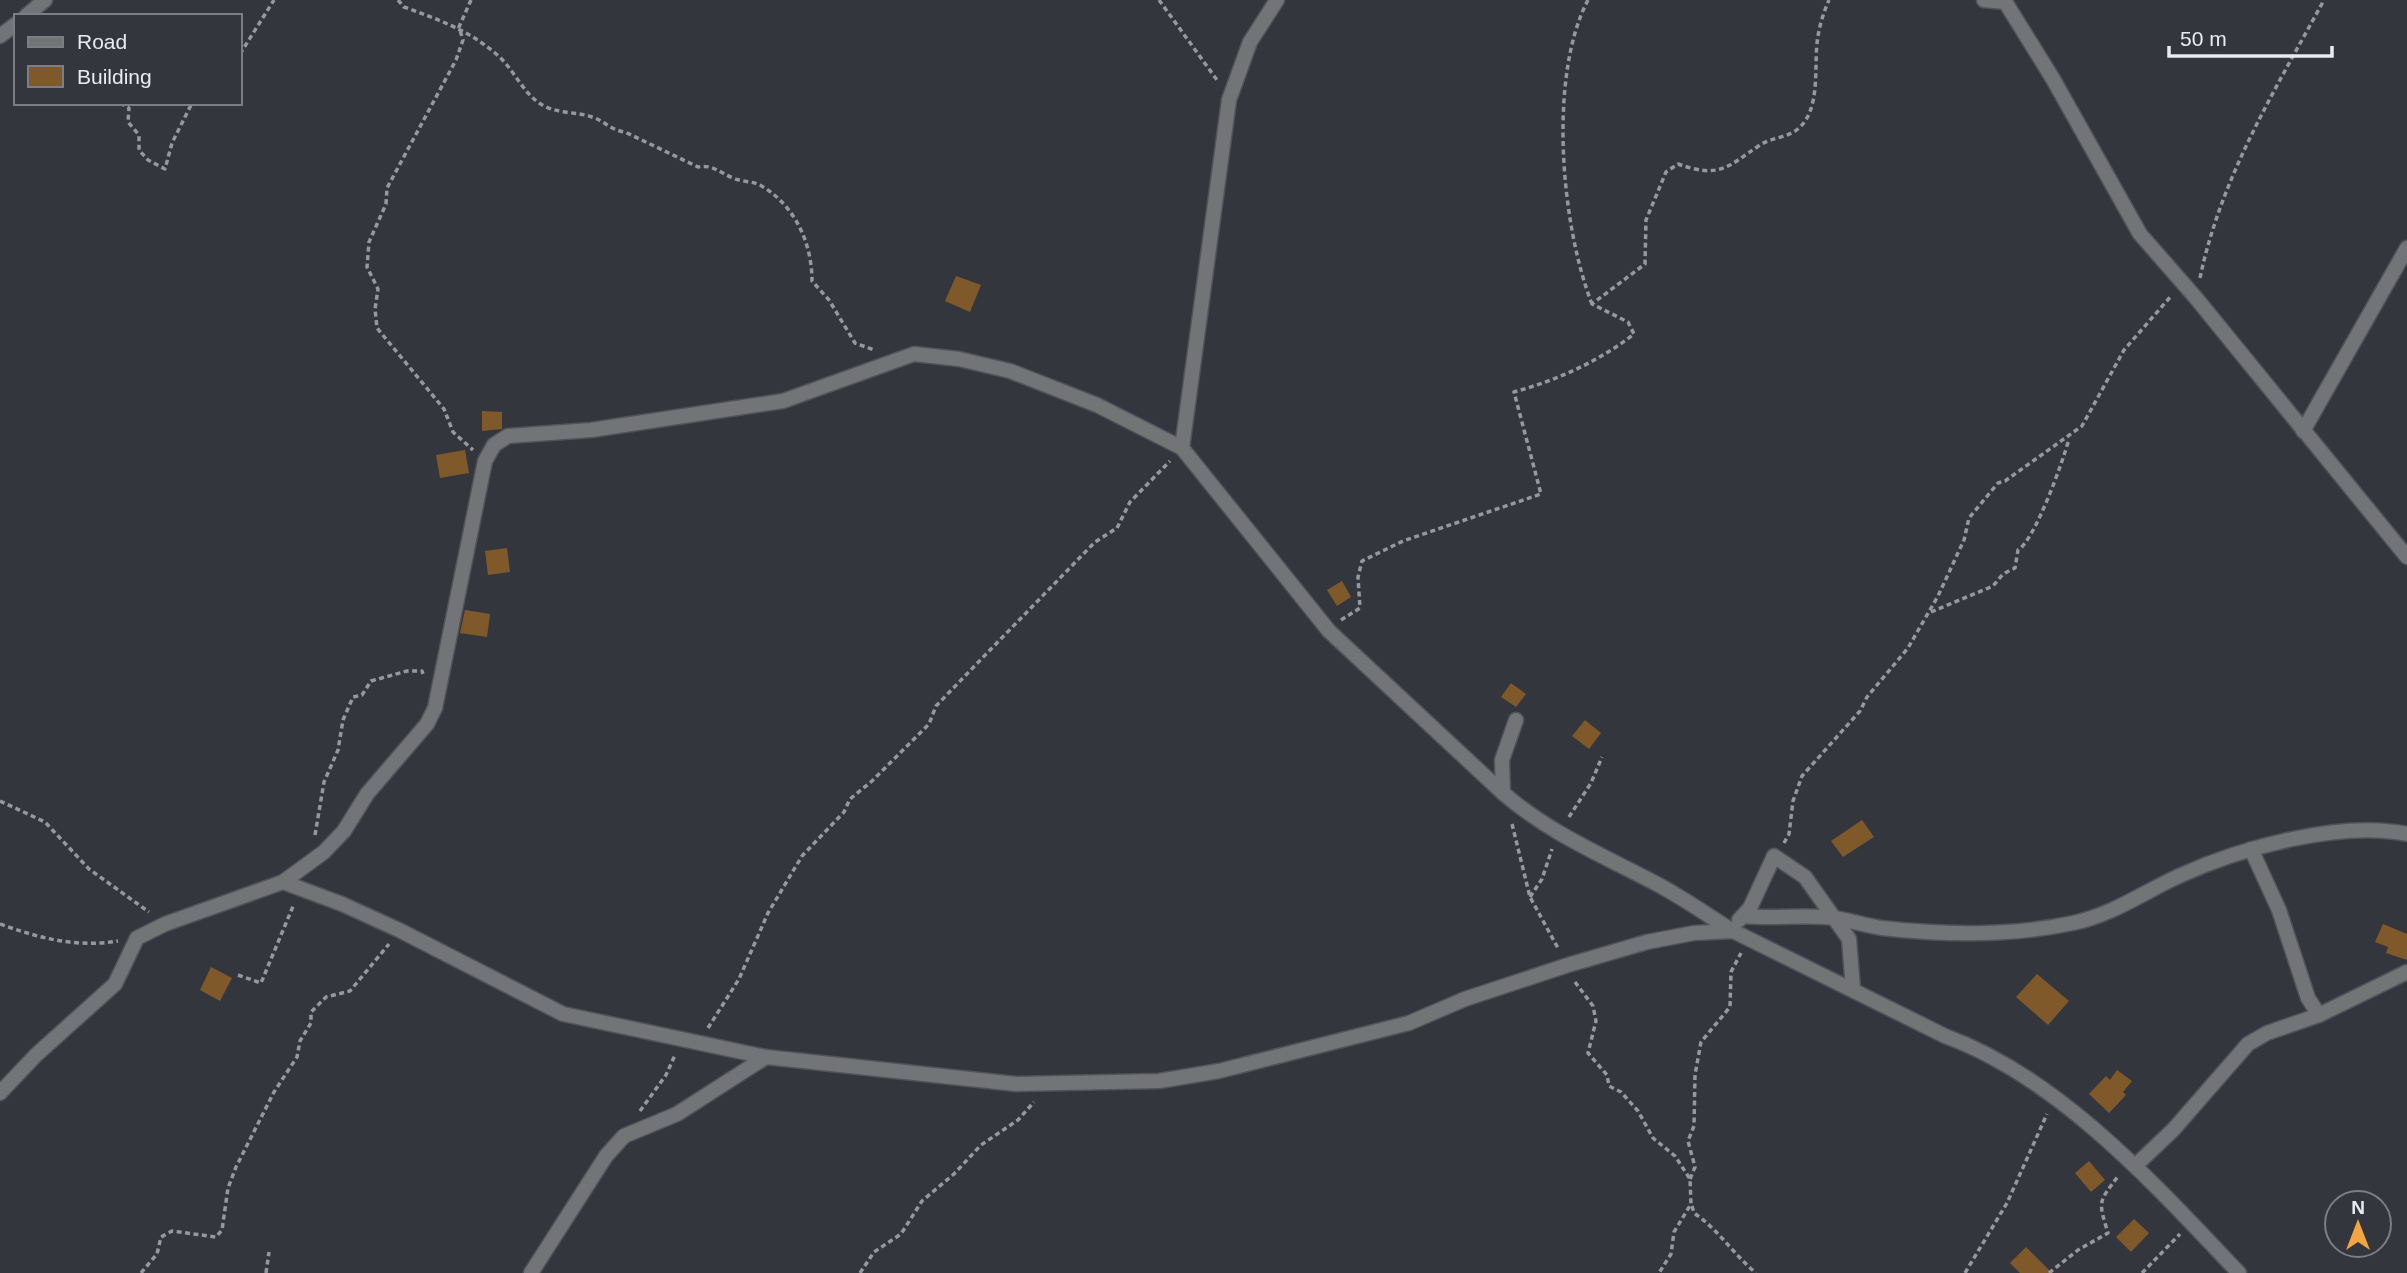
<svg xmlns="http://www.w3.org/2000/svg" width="2407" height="1273" font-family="Helvetica,sans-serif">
  <rect width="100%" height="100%" fill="#33363d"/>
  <g fill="#80592b">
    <path d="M956 276 981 285 970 312 945 301Z"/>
    <path d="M482 411 502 412V429L482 431Z"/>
    <path d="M465 450 469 473 440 478 436 455Z"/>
    <path d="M507 548 510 572 488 575 485 551Z"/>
    <path d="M1342 581 1351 597 1337 606 1327 590Z"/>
    <path d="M465 610 490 614 487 637 460 633Z"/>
    <path d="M1511 683 1526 694 1516 707 1501 697Z"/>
    <path d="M1585 720 1601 733 1589 749 1572 736Z"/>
    <path d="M1862 820 1874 837 1843 857 1831 841Z"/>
    <path d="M2383 924 2407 934V960L2386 953 2388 947 2375 942Z"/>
    <path d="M211 967 232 978 220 1001 200 990Z"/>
    <path d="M2037 974 2069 1001 2048 1025 2016 997Z"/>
    <path d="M2117 1070 2132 1081 2123 1092 2126 1095 2109 1113 2089 1094 2106 1076 2110 1080Z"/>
    <path d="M2089 1161 2105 1180 2091 1192 2075 1173Z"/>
    <path d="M2134 1219 2149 1233 2131 1252 2116 1237Z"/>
    <path d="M2026 1247 2052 1273H2020L2010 1263Z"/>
  </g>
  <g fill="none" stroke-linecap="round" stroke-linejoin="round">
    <defs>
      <g id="minor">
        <path d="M1984 0 2005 2"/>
        <path d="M26 16 45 0"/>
        <path d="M0 36 16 24"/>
        <path d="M2303 431 2407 248"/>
        <path d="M1182 448 1229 100 1250 42 1277 0"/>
        <path d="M1503 793 1502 760 1516 720"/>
        <path d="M2251 849 2279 910 2308 998 2319 1015"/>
        <path d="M283 882 342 904 399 930 563 1014 766 1057 1016 1084 1159 1081 1219 1071 1409 1023 1465 999 1568 965 1647 942 1694 933 1733 931 1945 1036C2060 1078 2156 1186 2239 1273"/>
        <path d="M1744 916C1771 919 1797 915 1824 917 1844 918 1862 925 1882 928 1943 935 2012 936 2073 923 2112 915 2144 892 2179 876 2240 848 2341 820 2407 834"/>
        <path d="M1739 920 1750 908 1774 856 1805 877 1849 939 1853 989"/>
        <path d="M0 1093 36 1055 115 984 137 938 165 924 283 882 324 852 344 831 367 794 427 724 435 708 485 461 494 445 508 436 591 430 783 401 914 354 959 359 1010 371 1097 405 1182 448 1329 631 1503 793C1549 833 1602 855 1655 883 1682 897 1707 915 1733 931"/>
        <path d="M2135 1166 2173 1130 2248 1044 2267 1033 2319 1015 2407 972"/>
        <path d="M531 1273 606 1156 624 1136 677 1114 766 1057"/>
      </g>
      <path id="tertiary" d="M2004 0 2053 79 2140 234 2196 298 2407 557"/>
    </defs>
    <use href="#minor" stroke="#50535a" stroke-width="17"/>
    <use href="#tertiary" stroke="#50535a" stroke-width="17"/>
    <g stroke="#96989e" stroke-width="3.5" stroke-dasharray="5 3.5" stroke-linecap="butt">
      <path d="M398 0 404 7C437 19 468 30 495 53 515 69 523 96 546 107 562 114 579 112 592 117 605 121 610 130 625 132L698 167C713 164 720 173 733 178 742 182 752 181 760 185 795 205 812 243 812 281L829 300 855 343 874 350"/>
      <path d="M471 0 459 27 463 40 456 60 387 188 386 204 369 242 367 267 378 289 375 309 377 328 444 409 453 432 473 450"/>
      <path d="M1159 0 1217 80"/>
      <path d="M1588 0C1548 76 1561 225 1592 304"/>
      <path d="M240 54 274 0"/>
      <path d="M120 103 129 108 128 122 139 135V150L148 160 165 169 172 143 192 103"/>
      <path d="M2200 278C2221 177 2275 90 2324 0"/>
      <path d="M1931 612 1993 586 2003 574 2015 568 2018 550C2035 540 2063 461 2069 439"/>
      <path d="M1341 620 1360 608 1358 577 1362 561 1403 541 1541 494 1514 392C1557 380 1598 362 1634 334L1628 322 1592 304 1645 264 1646 220 1666 172 1678 164C1720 179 1727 167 1760 145 1772 137 1788 138 1799 128 1822 107 1813 64 1818 36 1820 24 1824 11 1829 0"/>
      <path d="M0 801 45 822 89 869 149 912"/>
      <path d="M1569 817 1591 783 1602 757"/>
      <path d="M1512 824 1530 897 1559 950"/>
      <path d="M315 835 324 782 338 750 343 720 353 697 362 695 371 681 407 671H422L423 674"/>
      <path d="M1784 843 1789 834 1793 801 1802 776 1860 711 1867 697 1908 648 1938 596 1964 540 1969 518 1998 483 2005 481 2082 426 2124 350 2172 295"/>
      <path d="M1530 897 1542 879 1552 849"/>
      <path d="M0 924C39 938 76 948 118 941"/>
      <path d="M238 975 261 983 294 904"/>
      <path d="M1575 982 1593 1006 1596 1021 1588 1053 1607 1075 1609 1086 1621 1092 1638 1111 1653 1138 1675 1156 1690 1179 1691 1204 1674 1232 1671 1254 1659 1273"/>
      <path d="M708 1028 739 979 768 913 802 856 844 812 850 799 872 781 929 724 936 706 991 649 1095 542 1117 528 1130 502 1170 461"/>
      <path d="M640 1111 666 1075 675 1055"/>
      <path d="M1690 1179 1695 1167 1688 1141 1694 1126 1695 1075 1701 1042 1730 1007 1731 972 1741 953"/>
      <path d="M1692 1206 1694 1213C1719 1230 1733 1254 1756 1273"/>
      <path d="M141 1273 157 1254 161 1237 172 1231 216 1237 222 1230 228 1188 236 1167 274 1092 297 1057 300 1041 311 1023V1012L326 997 350 991 389 944"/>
      <path d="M266 1273 269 1252"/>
      <path d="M860 1273 874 1252 901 1234 922 1201 954 1174 981 1145 1018 1120 1034 1102"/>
      <path d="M1965 1273 2007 1203 2047 1114"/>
      <path d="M2049 1273 2078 1250 2108 1233C2098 1200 2098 1203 2119 1175"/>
      <path d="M2142 1273 2180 1234"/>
    </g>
    <use href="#minor" stroke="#727477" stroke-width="14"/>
    <use href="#tertiary" stroke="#727477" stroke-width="14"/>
  </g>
  <rect x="14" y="14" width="228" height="91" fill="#33363d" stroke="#7c7e85" stroke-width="2"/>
  <rect x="28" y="37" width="35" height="10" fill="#727477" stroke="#7c7e85" stroke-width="2"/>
  <text x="77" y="49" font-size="21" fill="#e9ebf0">Road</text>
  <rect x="28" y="66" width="35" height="21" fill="#80592b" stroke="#7c7e85" stroke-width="2"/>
  <text x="77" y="84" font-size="21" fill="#e9ebf0">Building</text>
  <g transform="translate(2358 1224)"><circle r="33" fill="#33363d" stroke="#7c7e85" stroke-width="2"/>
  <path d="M0-5L12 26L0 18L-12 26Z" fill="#f3a443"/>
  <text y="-10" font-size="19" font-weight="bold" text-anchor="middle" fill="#e9ebf0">N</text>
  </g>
  <path d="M2169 46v10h163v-10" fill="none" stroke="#e9ebf0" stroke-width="3.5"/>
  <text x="2180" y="46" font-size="21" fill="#e9ebf0" stroke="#33363d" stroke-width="5" paint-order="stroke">50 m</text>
</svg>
